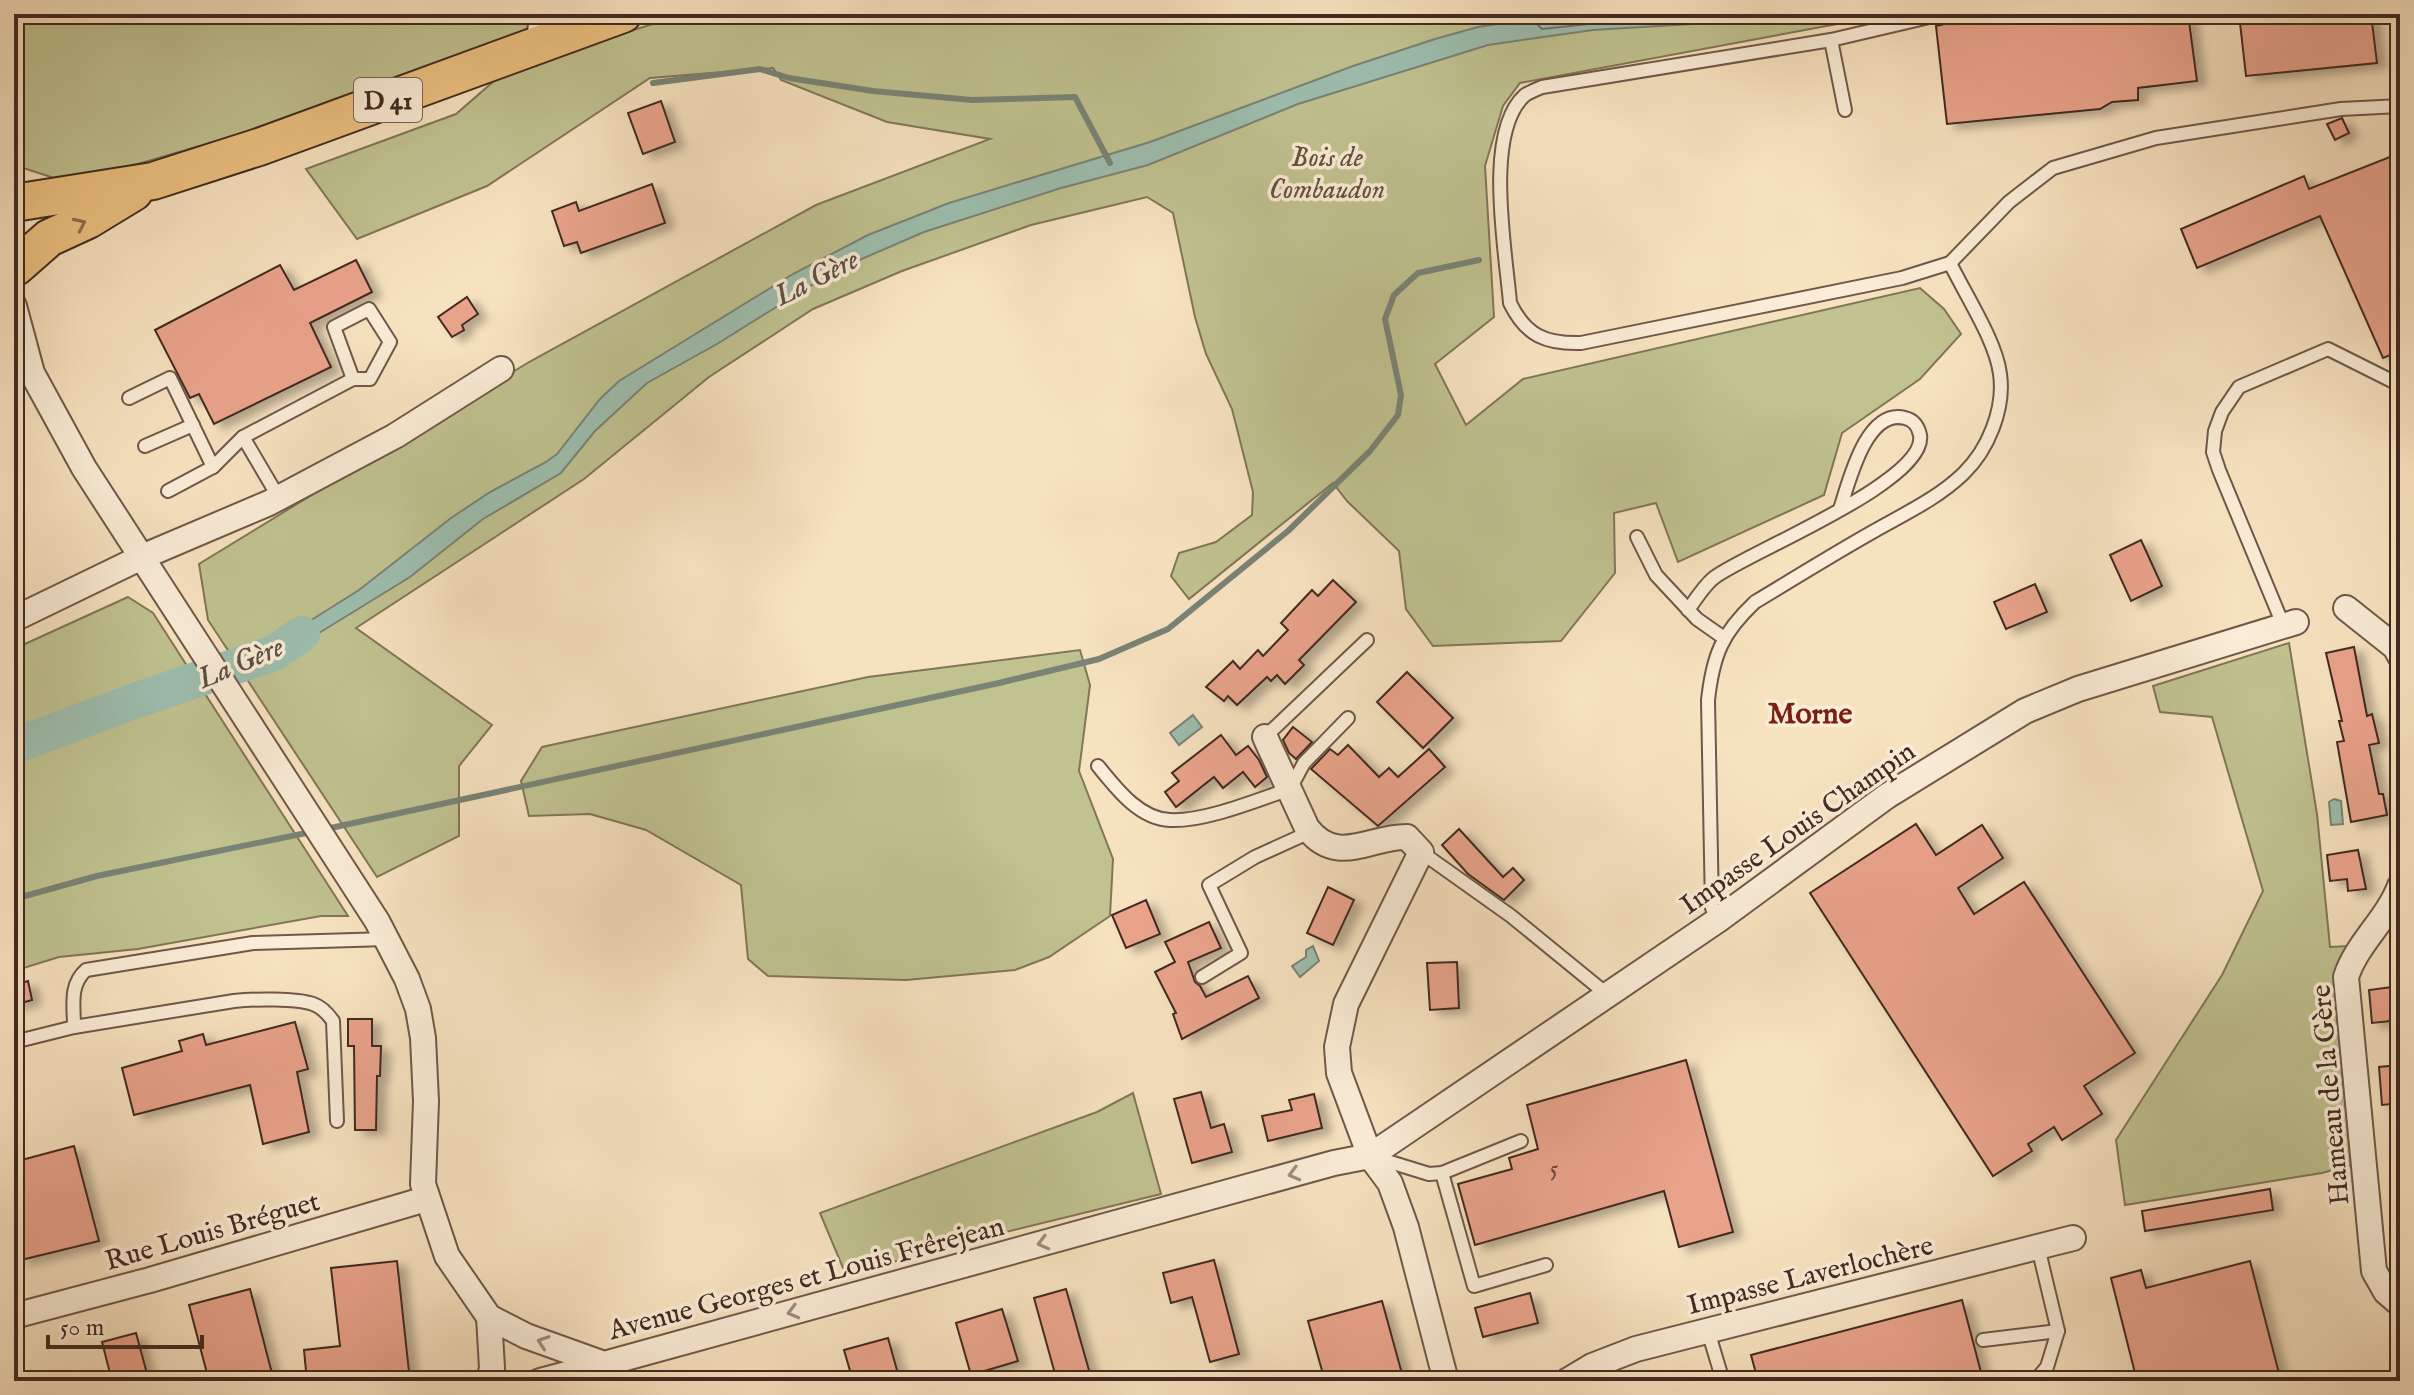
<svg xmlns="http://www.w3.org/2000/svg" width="2414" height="1395" font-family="'IM FELL English',serif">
  <defs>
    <filter id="shadow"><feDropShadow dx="9" dy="5" stdDeviation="4" flood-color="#0004"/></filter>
  </defs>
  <rect width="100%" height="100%" fill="#f7e2c0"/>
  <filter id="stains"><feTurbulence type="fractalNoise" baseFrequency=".0025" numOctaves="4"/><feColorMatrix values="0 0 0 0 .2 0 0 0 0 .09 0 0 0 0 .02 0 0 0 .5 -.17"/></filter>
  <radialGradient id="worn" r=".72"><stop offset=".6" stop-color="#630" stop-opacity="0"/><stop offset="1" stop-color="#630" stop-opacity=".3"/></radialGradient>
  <g fill="#c0c290" stroke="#817658" stroke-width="2">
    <path d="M14 14H534L522 42 351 102 100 175 57 179 14 165Z"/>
    <path d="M703 14H867L883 17 936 14H1891L1520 83 1503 106 1485 166 1494 317 1435 364 1466 425 1523 379 1920 288 1944 309 1961 334 1920 379 1842 433 1824 495 1678 562 1656 503 1614 513 1615 573 1561 641 1433 646 1406 609 1399 551 1347 501 1333 483 1189 599 1171 576 1179 553 1216 542 1252 515 1253 492 1232 409 1206 354 1195 317 1173 213 1147 197 1031 225 902 271 813 309 709 377 584 479 356 628 492 725 459 766V836L377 877 208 620 199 564 529 362 816 205 990 139 887 122 781 80 773 68 650 78 487 186 357 239 306 169 456 114 501 75 587 44 676 17Z"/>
    <path d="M128 597 153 613 348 916H321L138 949 59 957 14 971V649Z"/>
    <path d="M2289 643 2317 814 2330 947 2347 946 2339 968 2336 1000 2351 1165 2322 1173 2125 1205 2116 1140 2222 975 2263 891 2212 717 2160 712 2153 686Z"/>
    <path d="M1080 650 1090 685 1079 771 1113 859 1110 916 1049 957 1015 970 906 980 768 976 748 959 741 885 646 830 590 814 529 816 521 781 542 747 868 677Z"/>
    <path d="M1133 1093 1161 1194 957 1244 846 1275 820 1213 1097 1112Z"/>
  </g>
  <g fill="#9dbeaf" stroke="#798376" stroke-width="2">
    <path d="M1562 14H1794L1726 22 1593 30 1488 45 1298 104 1148 165 1061 188 924 232 857 261 810 286 717 344 647 383 595 431 561 473 483 519 410 577 267 665 259 653 359 590 451 518 490 492 546 462 557 454 600 399 619 381 793 274 868 235 949 203 1150 142 1353 66 1435 39 1478 27Z"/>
    <path d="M145 690 153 700 76 734 14 757V738Z"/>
    <path d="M1193 715 1202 727 1179 745 1170 733Z"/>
    <path d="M2334 799 2341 801 2343 824 2331 825 2329 802Z"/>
    <path d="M1313 946 1319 961 1300 977 1292 966 1306 957V950Z"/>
  </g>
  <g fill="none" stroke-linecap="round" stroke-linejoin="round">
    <path stroke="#707468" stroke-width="2" d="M1541 14 1538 25 1542 29 1635 19 1721 14"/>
    <g stroke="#798376" stroke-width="6">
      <path d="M653 83 760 69 789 78 873 91 972 100 1075 97 1110 163"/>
      <path d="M326 829 999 683 1099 659 1168 629 1288 531 1370 451 1398 415 1401 395 1385 319 1394 295 1418 273 1479 260"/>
      <path d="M14 899 97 876 311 832"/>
    </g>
    <path stroke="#9dbeaf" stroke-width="36" d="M14 746 140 699 274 653 302 634"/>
  </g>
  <g fill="#e9a38b" stroke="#422a21" stroke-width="2" filter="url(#shadow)">
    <path d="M1988 14H2188L2197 81 2138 88V100L2112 102 2100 109 1947 124 1936 26Z"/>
    <path d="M2239 14H2371L2377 63 2246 76Z"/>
    <path d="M661 101 675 142 643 154 628 113Z"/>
    <path d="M2342 118 2349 133 2335 140 2327 124Z"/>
    <path d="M2400 153V351L2383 358 2320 216 2197 268 2181 229 2304 176 2309 189Z"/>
    <path d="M652 184 665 223 581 253 577 242 564 246 552 211 576 202 579 211Z"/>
    <path d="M356 260 372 292 310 323 331 367 214 424 199 394 190 398 155 330 280 265 294 290Z"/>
    <path d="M467 297 478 314 462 325 464 330 452 337 438 317Z"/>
    <path d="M2141 540 2162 586 2131 601 2110 555Z"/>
    <path d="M1333 580 1356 602 1299 660 1304 665 1285 684 1277 675 1271 681 1267 677 1237 705 1228 696 1224 701 1206 687 1233 661 1240 669 1258 650 1263 656 1288 630 1281 623 1312 590 1318 596Z"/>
    <path d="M2035 584 2047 612 2006 629 1994 602Z"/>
    <path d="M2354 647 2367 716 2372 714 2379 743 2369 745 2379 794H2383L2387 815 2351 822 2337 742 2344 741 2339 721H2342L2326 653Z"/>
    <path d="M1407 672 1453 718 1423 748 1377 702Z"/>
    <path d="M1293 727 1312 742 1296 759 1289 753 1283 740Z"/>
    <path d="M1221 735 1236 755 1248 746 1259 760 1267 777 1255 787 1243 772 1223 788 1214 777 1176 807 1165 792 1179 781 1172 773Z"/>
    <path d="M1348 745 1379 777 1389 768 1398 777 1429 749 1445 767 1378 826 1311 769 1330 749 1338 755Z"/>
    <path d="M1916 824 1936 855 1982 825 2003 858 1958 888 1974 914 2024 882 2135 1053 2084 1086 2102 1114 2062 1140 2054 1127 2028 1144 2032 1151 1993 1176 1810 893Z"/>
    <path d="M1459 829 1503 877 1513 868 1524 880 1504 900 1468 874 1442 845Z"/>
    <path d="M2358 850 2366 889 2348 891 2347 879 2330 881 2327 855Z"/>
    <path d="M1328 887 1354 900 1333 945 1307 933Z"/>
    <path d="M1146 900 1160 934 1126 948 1112 915Z"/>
    <path d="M1209 922 1221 948 1188 962 1195 982 1200 986 1206 997 1248 976 1259 998 1182 1039 1173 1014 1176 1013 1155 972 1175 962 1165 942Z"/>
    <path d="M1457 962 1459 1008 1430 1010 1427 963Z"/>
    <path d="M28 981 32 1000 14 1005V985Z"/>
    <path d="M2400 986V1020L2372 1023 2369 990Z"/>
    <path d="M348 1019H372V1046H381L380 1076H377L376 1130H355L354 1046H348Z"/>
    <path d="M295 1022 308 1069 297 1072 309 1132 263 1144 250 1085 134 1115 122 1068 182 1051 179 1041 203 1034 206 1045Z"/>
    <path d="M1686 1060 1733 1232 1679 1247 1664 1191 1475 1245 1458 1184 1512 1169 1509 1158 1538 1149 1527 1105Z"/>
    <path d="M2399 1065 2400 1103 2382 1105 2379 1067Z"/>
    <path d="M1201 1092 1211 1128 1224 1124 1232 1152 1192 1163 1174 1099Z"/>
    <path d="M1314 1094 1322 1128 1268 1141 1262 1116 1292 1110 1289 1100Z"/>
    <path d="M74 1146 99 1241 21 1260 14 1235V1162Z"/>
    <path d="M2270 1189 2273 1210 2145 1231 2142 1211Z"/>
    <path d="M1214 1260 1239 1354 1210 1362 1192 1297 1171 1303 1163 1273Z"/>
    <path d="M397 1261 410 1381H307L304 1350 340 1346 331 1268Z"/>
    <path d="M2250 1261 2281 1381H2137L2111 1278 2141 1270 2146 1288Z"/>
    <path d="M250 1289 274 1381H209L189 1305Z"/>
    <path d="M1066 1289 1092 1381H1057L1034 1298Z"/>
    <path d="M1530 1293 1538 1323 1483 1337 1475 1308Z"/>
    <path d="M1962 1300 1982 1376 1963 1381H1758L1751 1355Z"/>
    <path d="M1382 1301 1404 1381H1325L1308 1321Z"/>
    <path d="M1002 1309 1018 1361 971 1375 956 1323Z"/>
    <path d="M136 1333 149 1381H112L102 1342Z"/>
    <path d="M888 1338 900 1381H853L844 1350Z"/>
  </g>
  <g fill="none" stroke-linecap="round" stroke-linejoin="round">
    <defs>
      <g id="lane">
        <path d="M1942 14 1831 40 1542 87C1537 89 1530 92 1525 95 1483 132 1506 252 1510 303 1526 336 1546 344 1581 343L1902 278 1950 263 2009 202 2053 168 2156 138 2341 109 2400 106"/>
        <path d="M1831 40 1845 110"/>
        <path d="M129 398 170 378 213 467"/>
        <path d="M145 446 193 425"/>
        <path d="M168 491 213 467 243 437"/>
        <path d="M279 498 243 437 353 379 334 327 369 309 390 342 370 379H353"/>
        <path d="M1637 537 1656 575 1697 619 1724 638"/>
        <path d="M1688 610C1696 599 1705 584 1715 577 1751 551 1928 481 1920 435 1918 426 1914 420 1905 418 1866 408 1849 482 1840 509"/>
        <path d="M2284 627 2219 470 2213 452 2215 431 2222 412 2239 387 2328 349 2400 385"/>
        <path d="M1265 737 1367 640"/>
        <path d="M1098 766C1116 788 1139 819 1170 820 1204 822 1257 800 1290 789L1304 763 1348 718"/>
        <path d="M1421 852 1511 916 1609 996"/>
        <path d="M1718 920 1712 908 1708 700C1713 655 1722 633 1755 602 1795 578 1835 553 1876 530 1906 513 1938 498 1963 474 1988 450 2005 409 2000 374 1996 341 1965 294 1950 263"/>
        <path d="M1202 977 1241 953 1209 885 1255 857 1310 832"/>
        <path d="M74 1027C74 1006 69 985 86 970L253 943 387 939"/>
        <path d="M14 1042 74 1027 234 1001C253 999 296 998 313 1004 322 1007 328 1014 333 1021L337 1121"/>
        <path d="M1377 1158 1429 1174 1442 1173 1521 1141"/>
        <path d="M1442 1173 1474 1286 1546 1265"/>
        <path d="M1708 1331 1723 1381"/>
        <path d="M1983 1340 2058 1331"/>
        <path d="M2035 1381 2047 1367 2058 1331 2038 1247"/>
      </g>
      <g id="street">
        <path d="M538 45 541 25 547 14"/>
        <path d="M14 306 32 373 84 468 377 921 407 979 418 1009 423 1038 426 1101 423 1184 447 1256 489 1317 526 1336 604 1364 1334 1163 1370 1156 1718 920 1887 796 2025 711 2078 689 2296 622"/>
        <path d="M2346 608 2395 647 2400 656"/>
        <path d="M14 619 142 557 269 503 395 436 501 369"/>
        <path d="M1265 737 1307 828C1337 867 1370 836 1407 837L1421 852 1346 1004 1337 1047 1339 1073 1370 1156 1390 1183 1406 1227 1446 1381"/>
        <path d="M2400 886C2387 920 2357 943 2346 977L2374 1271 2386 1292 2400 1304"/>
        <path d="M14 1316 150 1280 426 1199"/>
        <path d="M489 1381 492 1368 489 1317"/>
        <path d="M540 1381 604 1364"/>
        <path d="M1567 1381 1592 1366 1636 1349 2073 1238"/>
      </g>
      <g id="primary">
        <path d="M14 203 153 181 259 147 623 14"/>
        <path d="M16 267 49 238 88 220 134 192"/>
      </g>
    </defs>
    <use href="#lane" stroke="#6f5849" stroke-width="16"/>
    <use href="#street" stroke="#6f5849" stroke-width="28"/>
    <use href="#primary" stroke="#422a21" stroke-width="40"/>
    <use href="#lane" stroke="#faecd6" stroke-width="12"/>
    <use href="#street" stroke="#faecd6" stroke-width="24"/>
    <use href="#primary" stroke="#ecc180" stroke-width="36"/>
  </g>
  <defs><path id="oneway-chevron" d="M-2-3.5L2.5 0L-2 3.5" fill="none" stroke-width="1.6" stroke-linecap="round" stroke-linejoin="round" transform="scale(2)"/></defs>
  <use stroke="#8e6e4c" href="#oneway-chevron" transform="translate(80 224) rotate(-25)"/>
  <g stroke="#9e8b7c">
    <use href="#oneway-chevron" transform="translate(1294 1174) rotate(165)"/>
    <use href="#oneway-chevron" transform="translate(1043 1243) rotate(165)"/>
    <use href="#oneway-chevron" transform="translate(793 1312) rotate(165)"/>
    <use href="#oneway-chevron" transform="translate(543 1342) rotate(-161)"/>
  </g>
  <g text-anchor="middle" stroke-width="7" stroke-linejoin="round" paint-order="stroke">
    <g font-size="24" fill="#6c483c">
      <text x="1554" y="1176">5</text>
    </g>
    <rect fill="#faecd6" stroke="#796457" stroke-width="2" x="354" y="78" width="68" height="44" rx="6"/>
    <g font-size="26" font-weight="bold" fill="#422a21">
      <text x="388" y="109">D 41</text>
    </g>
    <g font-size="28" font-style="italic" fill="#62503d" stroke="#faecd6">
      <text x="1327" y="166">Bois de<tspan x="1327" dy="32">Combaudon</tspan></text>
    </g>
    <g font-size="28" fill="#422a21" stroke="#faecd6">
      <text transform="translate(1797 827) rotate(-35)" y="10">Impasse Louis Champin</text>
      <text transform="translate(2329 1095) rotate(-95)" y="10">Hameau de la Gère</text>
      <text transform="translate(212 1230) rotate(-16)" y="10">Rue Louis Bréguet</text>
      <text transform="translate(1810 1274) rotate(-14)" y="10">Impasse Laverlochère</text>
      <text transform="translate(806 1277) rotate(-15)" y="10">Avenue Georges et Louis Frêrejean</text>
    </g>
    <g font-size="30" font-style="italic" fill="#594f44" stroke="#faecd6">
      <text transform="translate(816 277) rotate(-27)" y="10">La Gère</text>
      <text transform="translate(240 662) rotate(-23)" y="10">La Gère</text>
    </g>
    <g font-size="30" font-weight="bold" fill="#7a1f14" stroke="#faecd6">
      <text x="1810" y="723">Morne</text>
    </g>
  </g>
  <rect width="2414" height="1395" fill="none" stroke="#f7e2c0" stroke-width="48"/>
  <rect x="16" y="16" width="2382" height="1363" fill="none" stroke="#422a21" stroke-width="4"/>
  <rect x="24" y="24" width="2366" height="1347" fill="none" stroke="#422a21" stroke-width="2"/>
  <path d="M48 1335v12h154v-12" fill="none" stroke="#422a21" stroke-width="4"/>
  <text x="60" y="1335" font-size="24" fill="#422a21" stroke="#faecd6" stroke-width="6" paint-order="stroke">50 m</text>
  <rect width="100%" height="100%" filter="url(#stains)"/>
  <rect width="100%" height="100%" fill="url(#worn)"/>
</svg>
